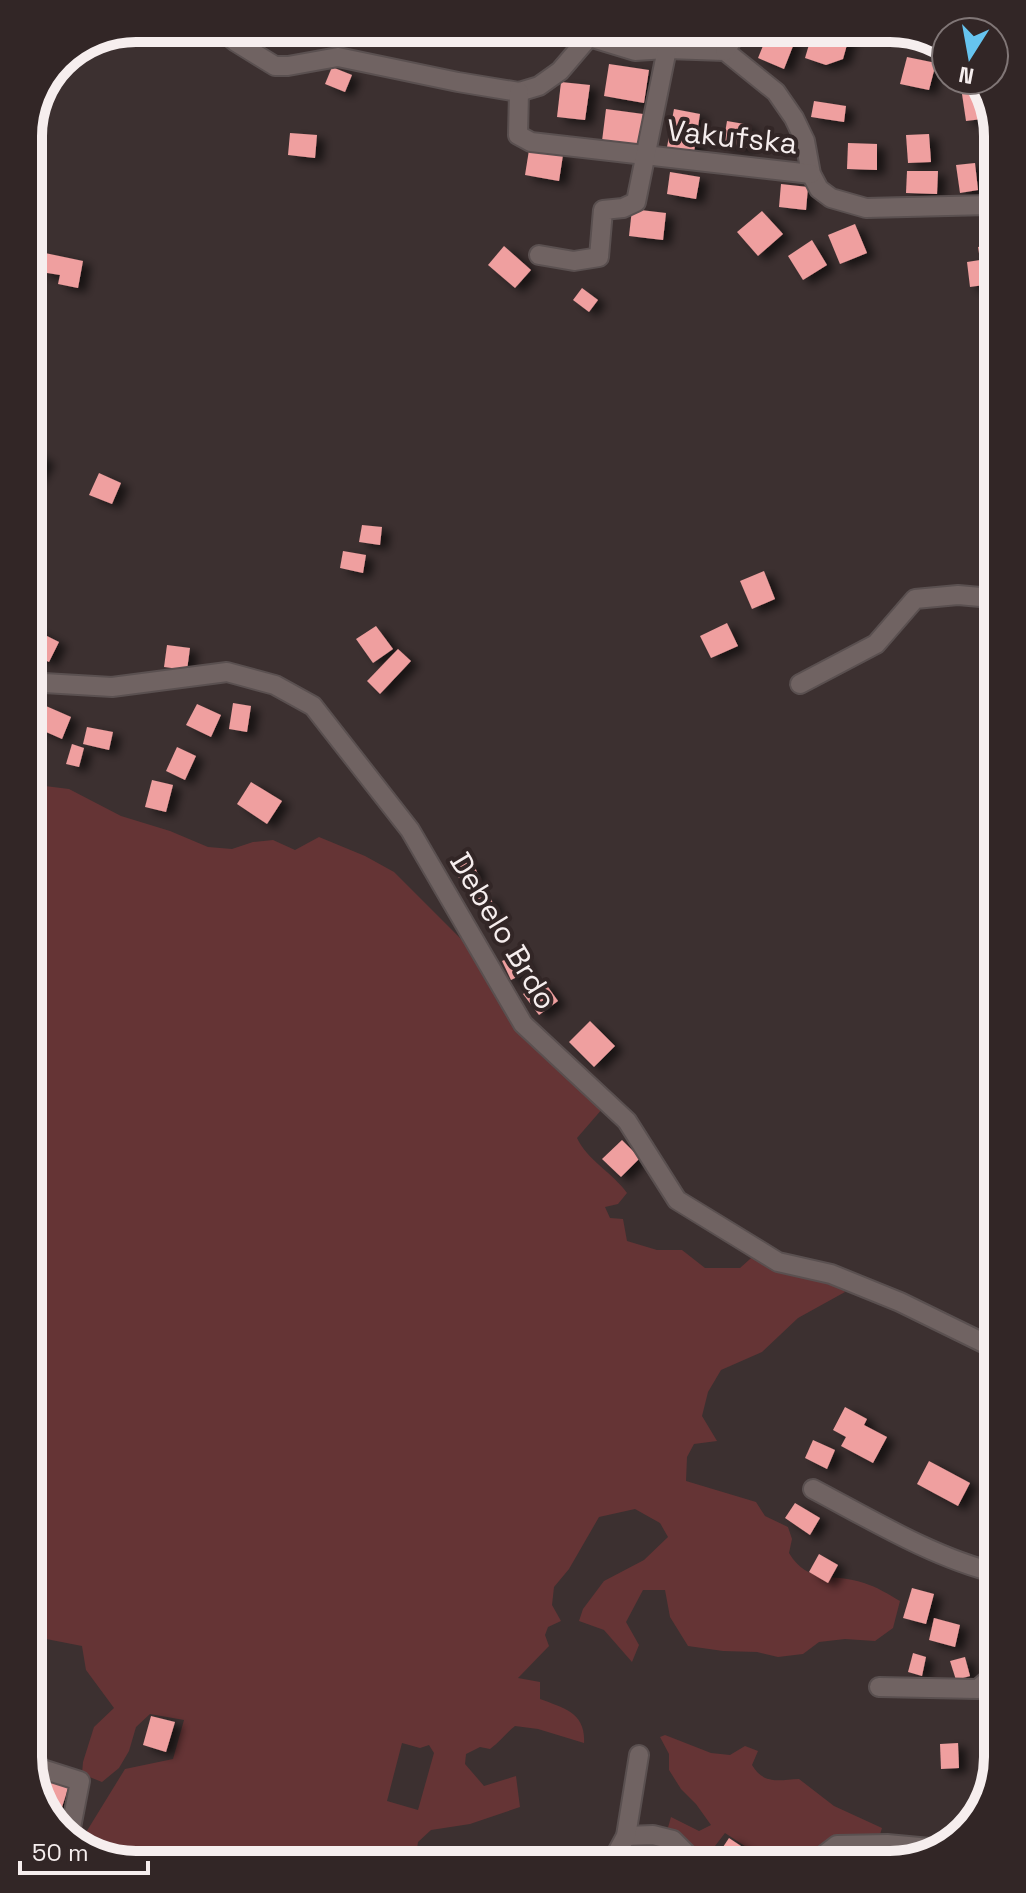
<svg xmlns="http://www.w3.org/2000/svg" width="1026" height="1893" font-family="'Space Grotesk',sans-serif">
  <defs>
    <filter id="shadow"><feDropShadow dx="8" dy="4.5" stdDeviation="4" flood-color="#0009"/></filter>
  </defs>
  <rect width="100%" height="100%" fill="#3c3030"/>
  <g fill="#653435" fill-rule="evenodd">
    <path d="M31 781 45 786 69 789 121 816 170 831 208 847 232 849 253 842 273 840 295 850 319 837 365 856 394 872 478 956 603 1108 577 1138C587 1160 613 1173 627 1193L618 1204 605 1207 610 1218 623 1219 627 1241 657 1250H682L705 1268H740L759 1251 831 1274 845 1292 798 1318 762 1352 721 1370 708 1392 702 1416 717 1441 694 1444 687 1457 686 1481 756 1502 765 1516 788 1527 792 1539 789 1553C809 1586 833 1572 864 1583 877 1587 888 1594 900 1601L893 1628 875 1641 845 1639 819 1642 803 1654 778 1657 757 1652 723 1651 688 1646 670 1617 665 1590H643L626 1622 639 1645 632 1662 604 1630 579 1621 583 1609 604 1581 644 1560 668 1537 660 1523 635 1509 599 1517 569 1569 554 1587 552 1605 561 1621 548 1627 545 1635 549 1646 518 1678 540 1682V1699C564 1708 586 1713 584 1743L538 1729 515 1726C506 1733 500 1742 490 1749L480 1747 466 1754 465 1764 484 1786 516 1776 520 1807 470 1824 431 1830 418 1842 415 1862 130 1865 77 1847 125 1769 173 1759 184 1720 150 1714 136 1727 129 1751 119 1768 102 1782 82 1774 83 1762 94 1727 114 1708 86 1670 82 1646 36 1637ZM402 1743 420 1748 429 1745 434 1753 418 1810 387 1801Z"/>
    <path d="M665 1735 711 1753 730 1755 745 1746 758 1751 752 1765C764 1785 778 1780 799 1779L834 1806 882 1828 873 1857 763 1858 725 1833 705 1859H698L667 1831 671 1817 699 1831 711 1825 696 1804 681 1789 669 1770V1754L660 1737Z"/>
  </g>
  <g fill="#ef9f9f" filter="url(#shadow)">
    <path d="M612 28H643L642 41 611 38Z"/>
    <path d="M814 28H832L850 34 843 59 826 65 805 58Z"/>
    <path d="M769 31 795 41 784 69 758 58Z"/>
    <path d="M907 57 936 63 929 90 900 84Z"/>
    <path d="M609 64 649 70 644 103 604 96Z"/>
    <path d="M332 67 352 75 345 92 325 84Z"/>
    <path d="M956 80H977L976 86Z"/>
    <path d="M561 82 590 85 585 120 557 117Z"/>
    <path d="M986 90 990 94V118L966 121 962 94Z"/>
    <path d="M814 101 846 106 844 122 811 117Z"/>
    <path d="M606 109 643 114 639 146 602 141Z"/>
    <path d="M674 109 700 114 694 152 667 147Z"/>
    <path d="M727 121 750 125 747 148 723 145Z"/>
    <path d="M290 133 317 135 315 158 288 155Z"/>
    <path d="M929 134 931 162 908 163 906 135Z"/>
    <path d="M848 143 877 144V170L847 169Z"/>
    <path d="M529 150 563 155 559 181 525 175Z"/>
    <path d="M975 163 978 190 960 193 956 165Z"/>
    <path d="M907 171H938L937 194 906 193Z"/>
    <path d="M670 172 700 177 696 199 667 194Z"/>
    <path d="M781 184 808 187 806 210 779 207Z"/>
    <path d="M632 209 666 213 663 240 629 236Z"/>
    <path d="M762 211 783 234 758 256 737 232Z"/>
    <path d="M855 224 867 253 840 264 828 235Z"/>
    <path d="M812 240 827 265 803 280 788 256Z"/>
    <path d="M990 245 991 284 970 287 967 262 980 260 978 247Z"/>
    <path d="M504 246 531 270 515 288 488 265Z"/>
    <path d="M45 253 83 261 78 288 58 284 60 275 41 272Z"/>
    <path d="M582 288 598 300 589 312 573 300Z"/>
    <path d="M30 450 47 460 35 480 30 477Z"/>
    <path d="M99 473 121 483 112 504 89 495Z"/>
    <path d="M362 525 382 527 380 545 359 542Z"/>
    <path d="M343 551 366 555 363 573 340 568Z"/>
    <path d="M764 571 775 599 752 609 740 581Z"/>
    <path d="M727 623 738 646 711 658 700 636Z"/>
    <path d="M376 626 393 649 373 663 356 639Z"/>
    <path d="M35 630 59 642 49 662 31 653V637Z"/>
    <path d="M167 645 190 648 187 670 164 667Z"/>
    <path d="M398 649 411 661 380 694 367 681Z"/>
    <path d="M233 703 251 706 247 732 229 729Z"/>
    <path d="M197 704 221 715 211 737 186 725Z"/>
    <path d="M46 706 71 717 62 739 37 728Z"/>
    <path d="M87 727 113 732 109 750 83 744Z"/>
    <path d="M72 744 84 748 79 767 66 764Z"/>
    <path d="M177 747 196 756 185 780 166 771Z"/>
    <path d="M152 780 173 785 166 812 145 807Z"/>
    <path d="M251 782 282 801 267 824 237 804Z"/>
    <path d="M472 860 479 877 462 884 454 868Z"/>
    <path d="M489 895 499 917 485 922 476 899Z"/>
    <path d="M520 953 529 971 511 980 502 961Z"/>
    <path d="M543 980 558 1001 539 1015 523 994Z"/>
    <path d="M590 1021 615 1046 594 1067 569 1042Z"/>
    <path d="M622 1140 640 1158 621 1177 602 1159Z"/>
    <path d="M845 1407 867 1419 864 1425 887 1437 873 1463 841 1446 846 1437 833 1430Z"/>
    <path d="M813 1440 835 1450 827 1469 805 1458Z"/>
    <path d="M929 1461 970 1483 958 1506 917 1484Z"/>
    <path d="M795 1503 820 1518 810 1535 785 1518Z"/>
    <path d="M819 1554 838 1565 828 1583 809 1572Z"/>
    <path d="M912 1588 934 1594 926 1624 903 1618Z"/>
    <path d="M985 1600 997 1602V1638L979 1635Z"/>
    <path d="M934 1618 960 1625 955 1647 929 1640Z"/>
    <path d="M913 1653 926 1657 922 1676 908 1672Z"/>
    <path d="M965 1657 970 1676 956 1680 950 1661Z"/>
    <path d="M151 1716 175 1722 166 1752 143 1745Z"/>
    <path d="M998 1716V1738L987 1724Z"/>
    <path d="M958 1743 959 1768 941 1769 940 1744Z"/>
    <path d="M36 1771 70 1782 57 1823 36 1799Z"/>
    <path d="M729 1838 759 1858 715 1859Z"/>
  </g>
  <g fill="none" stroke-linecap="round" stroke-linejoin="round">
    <defs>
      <g id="minor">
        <path d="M219 28 236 42 275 66H288L338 57 458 82 519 92 539 86 560 71 589 37"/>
        <path d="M579 28 589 37 635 51 667 49 725 51 776 92 794 118 805 141 811 174 819 189 831 198 866 208 990 205"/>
        <path d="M870 28 930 39"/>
        <path d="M725 51 740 28"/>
        <path d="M519 92 518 135 531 142 811 174"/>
        <path d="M539 255 574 261 599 257 603 210 623 208 636 202 667 49"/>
        <path d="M31 677 44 683 112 687 227 672 275 685 313 706 410 830 523 1024 627 1121 677 1200 778 1262 831 1274 900 1302 996 1349"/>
        <path d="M800 684 876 644 915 599 958 595 992 598"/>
        <path d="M813 1489C870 1519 934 1558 997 1573"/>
        <path d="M879 1687 978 1689 997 1672"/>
        <path d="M36 1767 80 1781 69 1838"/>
        <path d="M626 1836 653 1835 673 1840 692 1859"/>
        <path d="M820 1858 837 1845 887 1844 941 1849"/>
        <path d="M613 1860 626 1836 639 1755"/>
      </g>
    </defs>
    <use href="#minor" stroke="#5a5050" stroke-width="22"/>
    <use href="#minor" stroke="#706362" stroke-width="18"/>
  </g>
  <g text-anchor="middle" stroke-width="8" stroke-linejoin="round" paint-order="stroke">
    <g font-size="30" fill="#f6eeee" stroke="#322626">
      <text transform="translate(732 137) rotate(6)" y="10">Vakufska</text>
      <text transform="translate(503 931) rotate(59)" y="10">Debelo Brdo</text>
    </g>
  </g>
  <path d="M0 0H1026V1893H0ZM136 42H890A94 94 0 0 1 984 136V1757A94 94 0 0 1 890 1851H136A94 94 0 0 1 42 1757V136A94 94 0 0 1 136 42Z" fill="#322626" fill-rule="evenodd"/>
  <path fill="none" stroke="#f6eeee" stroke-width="10" d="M136 42H890A94 94 0 0 1 984 136V1757A94 94 0 0 1 890 1851H136A94 94 0 0 1 42 1757V136A94 94 0 0 1 136 42Z"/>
  <g transform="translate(970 56) rotate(191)"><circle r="38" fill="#322626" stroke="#807676" stroke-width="2"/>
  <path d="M0-6L14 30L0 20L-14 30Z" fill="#66c4ef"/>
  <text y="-12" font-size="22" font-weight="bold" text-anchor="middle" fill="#f6eeee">N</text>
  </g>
  <path d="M20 1861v12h128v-12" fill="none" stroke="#f6eeee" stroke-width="4"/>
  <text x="32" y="1861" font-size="24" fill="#f6eeee" stroke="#322626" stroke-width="6" paint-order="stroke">50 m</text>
</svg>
